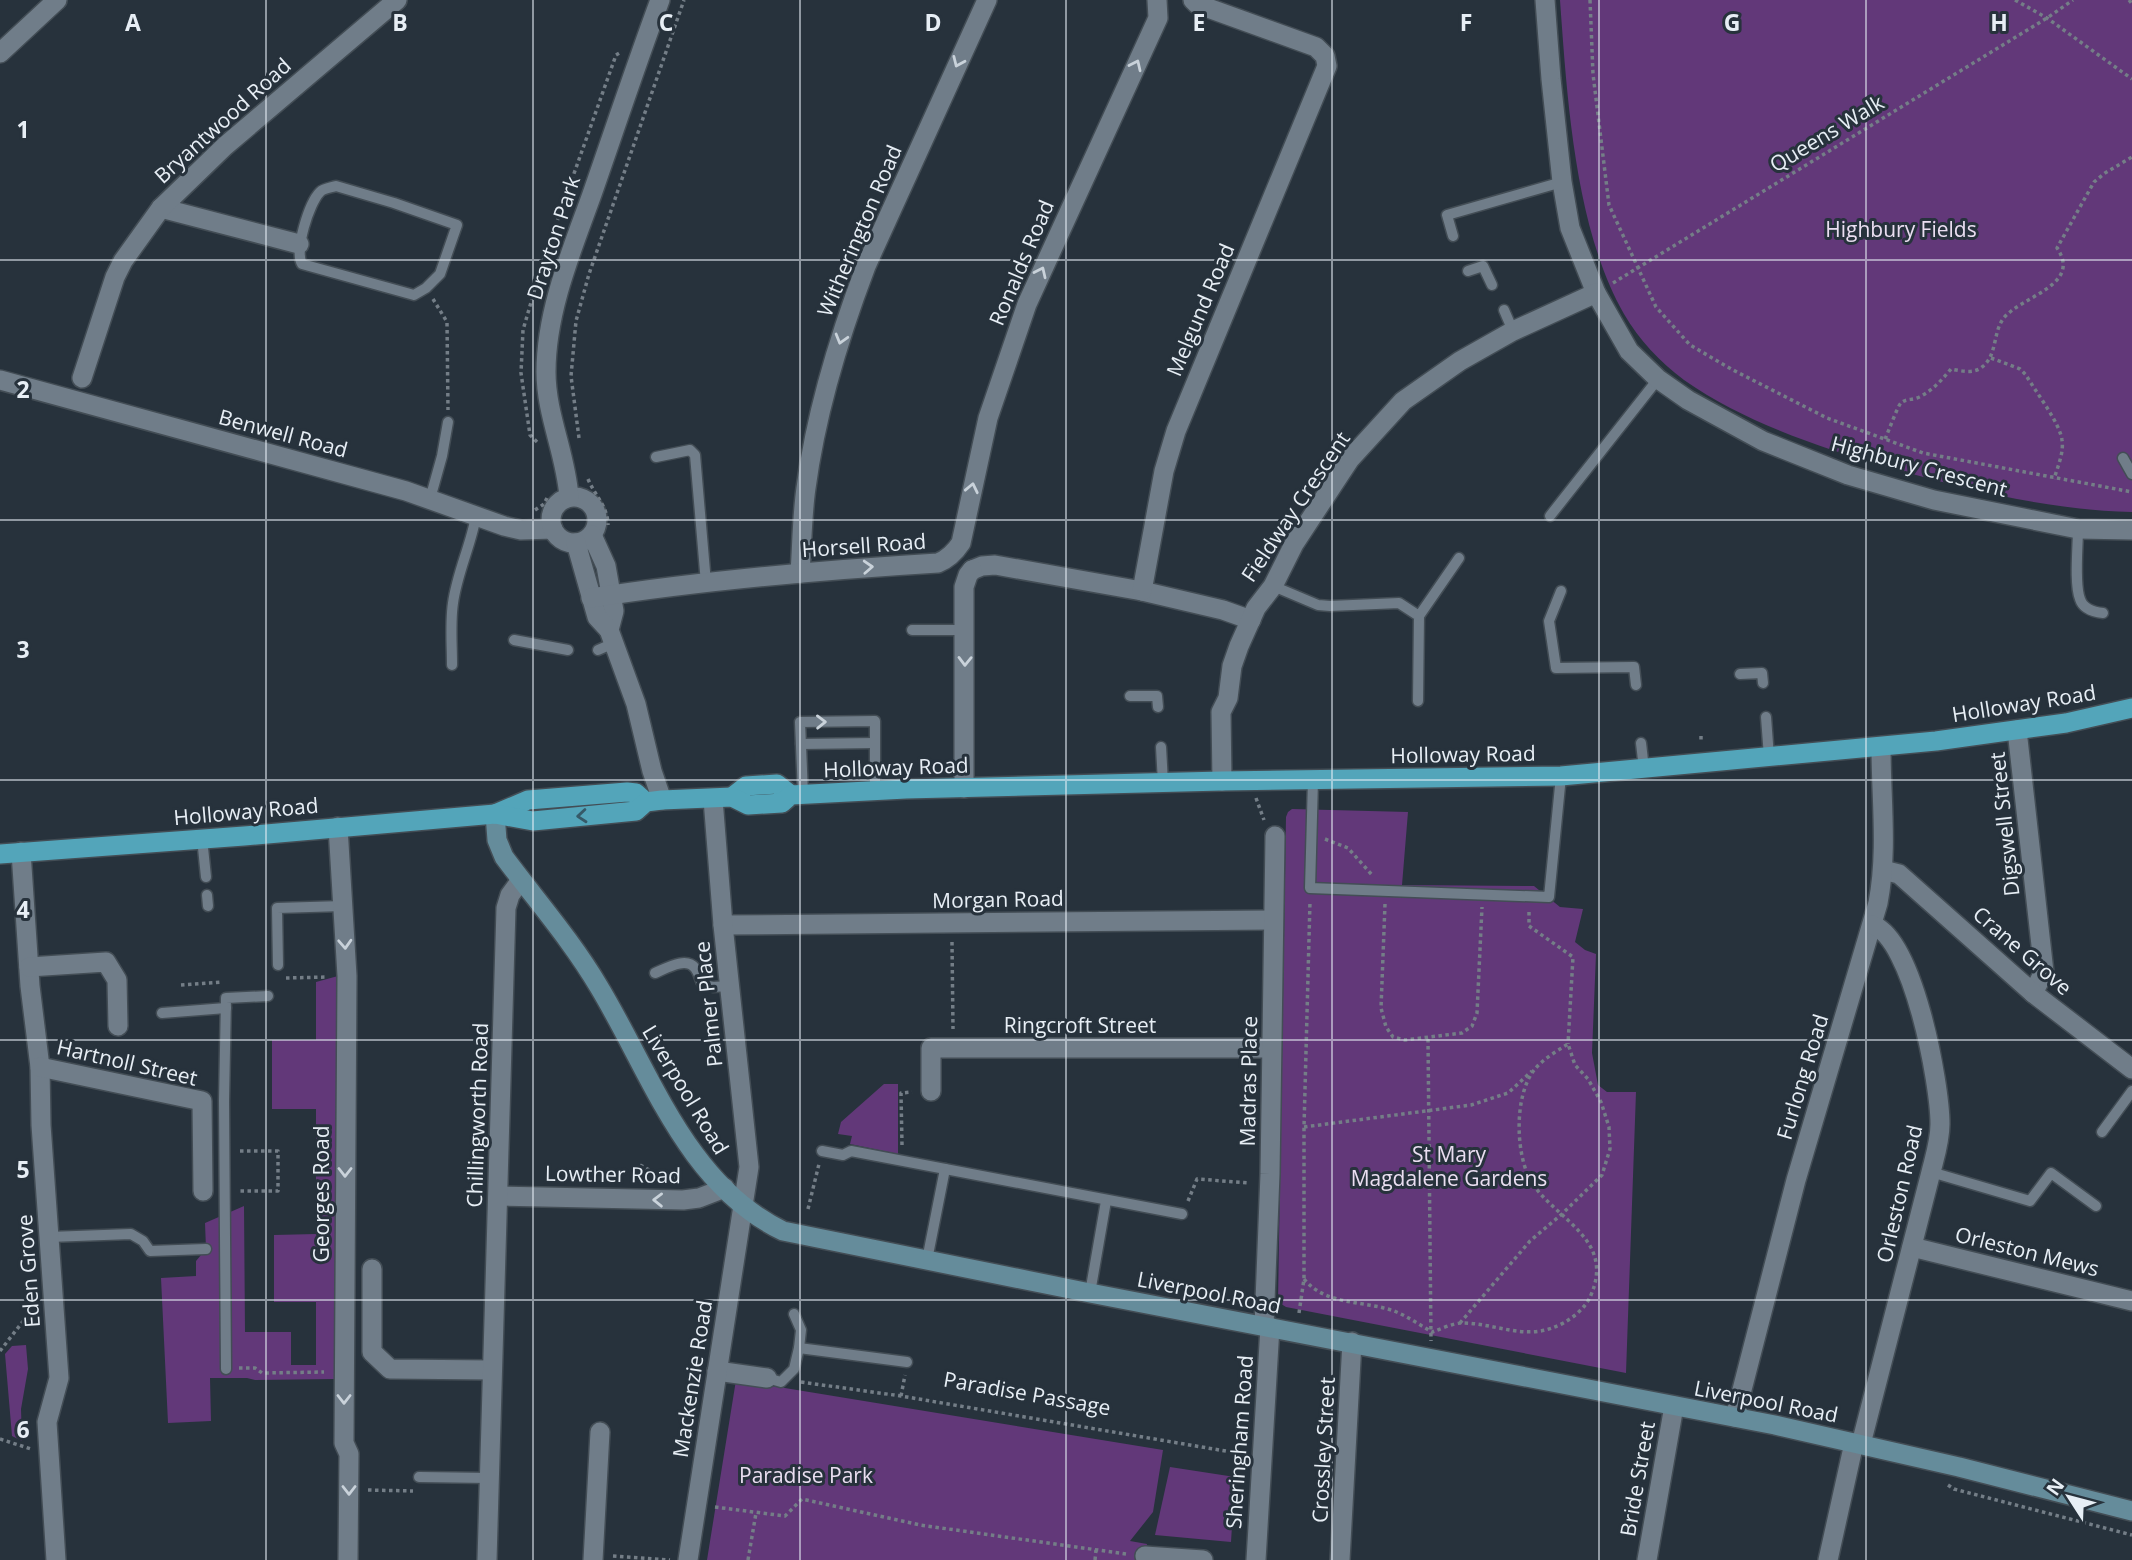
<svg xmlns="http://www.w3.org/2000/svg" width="2132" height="1560" font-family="'Open Sans',sans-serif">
  <rect width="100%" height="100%" fill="#27323c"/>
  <g fill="#623879">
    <path d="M1560 0H2132V512C2049 510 1968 490 1888 467 1818 447 1744 422 1684 380 1660 362 1639 340 1624 314 1575 229 1567 97 1560 0Z"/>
    <path d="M1292 809 1408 812 1402 885 1534 886 1560 907 1583 909 1575 942 1585 950 1596 954 1592 1053 1598 1085 1607 1092H1636L1626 1373 1286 1307 1278 1302 1286 817 1288 812Z"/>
    <path d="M338 976 334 1379 255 1380 247 1378H210L211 1421 168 1423 161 1278 196 1276V1261L206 1249 205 1223 244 1206 245 1332H291V1365H316V1302H274V1235L316 1234V1109H272V1040H316V982Z"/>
    <path d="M884 1084H898V1154L850 1144 852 1136 838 1134 841 1122Z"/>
    <path d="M26 1345 28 1369 21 1409 22 1441 12 1436 5 1354 12 1346Z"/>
    <path d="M736 1380 1163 1450 1153 1512 1130 1541 1147 1544 1144 1560H707Z"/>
    <path d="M1170 1467 1235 1477 1231 1542 1155 1535Z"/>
  </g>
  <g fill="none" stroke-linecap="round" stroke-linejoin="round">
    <defs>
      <g id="service">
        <path d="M336 186 394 203 457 225 440 274 426 288 414 295 302 264C294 251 309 203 320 192 324 188 330 188 336 186Z"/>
        <path d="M1453 236 1447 215 1562 182"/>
        <path d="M1468 271 1483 266 1492 285"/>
        <path d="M1504 310 1513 331"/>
        <path d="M656 457 690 450 695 455 706 583"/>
        <path d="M2123 458 2132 474"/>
        <path d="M430 499 442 456 448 422"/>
        <path d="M1550 516 1658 379"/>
        <path d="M2078 529C2078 546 2074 584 2080 599 2083 609 2094 612 2103 613"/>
        <path d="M1273 586 1318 605 1330 606 1399 603 1419 616 1418 701"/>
        <path d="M1561 591 1549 621 1556 668 1634 667 1636 685"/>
        <path d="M1419 616 1459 558"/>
        <path d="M912 630H965"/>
        <path d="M514 640 568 650"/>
        <path d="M598 650 614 643"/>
        <path d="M452 665C452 644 450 623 453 603 457 573 471 545 476 516"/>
        <path d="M1740 674 1762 673 1763 683"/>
        <path d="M1130 696H1157L1158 707"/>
        <path d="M1766 717 1769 757"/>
        <path d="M1641 743 1644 769"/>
        <path d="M801 744 874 743"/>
        <path d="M1161 747 1163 783"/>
        <path d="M1313 780 1310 888 1549 897 1561 776"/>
        <path d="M803 794 800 722 875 721V791"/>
        <path d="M202 838 206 877"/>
        <path d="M207 895 208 906"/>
        <path d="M278 965 277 908 343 906"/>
        <path d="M655 973C665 969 686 956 695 968 699 973 700 980 703 985L713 987 729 986"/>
        <path d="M162 1013 226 1008"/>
        <path d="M2102 1132 2132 1091"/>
        <path d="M822 1151 843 1155 851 1151 1182 1214"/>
        <path d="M1931 1172 2030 1201 2051 1173 2096 1206"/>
        <path d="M49 1237 131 1234 143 1241 150 1251 206 1249"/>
        <path d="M927 1260 945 1169"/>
        <path d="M1090 1293 1106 1201"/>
        <path d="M799 1348 907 1362"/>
        <path d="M226 1369 224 1101 226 998 268 996"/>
        <path d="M767 1378 781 1382 794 1369 799 1348 801 1330 794 1314"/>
        <path d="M419 1477 489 1478"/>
      </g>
      <g id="minor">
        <path d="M1545 0 1551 79 1562 182 1570 228 1596 293 1629 351 1658 379 1688 400 1763 441 1848 475 1934 500 2078 529 2132 530"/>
        <path d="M0 53 57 0"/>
        <path d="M161 208 299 244"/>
        <path d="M82 378 115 277 123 261 161 208 225 146 397 0"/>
        <path d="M0 380 406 491 504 526 521 530 553 529"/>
        <circle cx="574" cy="520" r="23"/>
        <path d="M569 497C566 454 546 415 546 372 546 312 571 252 591 197 614 131 636 65 660 0"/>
        <path d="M592 535 606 566 614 611 609 630"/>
        <path d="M576 543 597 617 609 630 636 704 652 771 662 800"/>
        <path d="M972 570 982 566 995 565 1142 591 1223 610 1251 620"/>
        <path d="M800 573C802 545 802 516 806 488 816 412 839 337 866 266L987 0"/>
        <path d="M1142 591 1164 471 1176 431 1327 66 1325 56 1316 47 1197 4 1193 0"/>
        <path d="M591 598C706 580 822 570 938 563 948 559 955 552 961 543L988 418 1027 304 1158 18 1157 0"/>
        <path d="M2017 730 2044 972 2033 993"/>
        <path d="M1222 781 1221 712 1228 698 1232 666 1239 646 1256 608 1273 586 1294 544 1350 459 1403 401 1460 361 1513 331 1596 293"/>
        <path d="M964 788V587L968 575 972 570"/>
        <path d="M338 827 347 976 344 1443 349 1454 348 1560"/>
        <path d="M21 852 30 986 40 1067 41 1125 59 1378 47 1422 56 1560"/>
        <path d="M1883 870 1899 874 2033 993 2132 1069"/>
        <path d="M723 925 1272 920"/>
        <path d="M29 967 106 962 117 980 118 1026"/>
        <path d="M40 1067 202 1101 203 1191"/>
        <path d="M931 1091V1048H1271"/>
        <path d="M499 1196 683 1200 699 1198 725 1188"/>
        <path d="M1912 1247 2132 1301"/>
        <path d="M372 1269V1352L390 1369 492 1370"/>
        <path d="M1264 1326 1270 1174 1275 836"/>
        <path d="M717 1371 767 1378"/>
        <path d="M1735 1417 1796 1180 1878 903C1888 851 1881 799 1881 747"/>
        <path d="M1861 1444 1931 1172C1935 1156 1940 1141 1940 1124 1940 1084 1913 937 1872 925"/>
        <path d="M1145 1556 1203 1560"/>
        <path d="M487 1560 506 908 510 895 521 880"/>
        <path d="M593 1560 600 1432"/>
        <path d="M1256 1560 1270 1327"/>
        <path d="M1340 1560 1352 1342"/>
        <path d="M1647 1560 1674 1406"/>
        <path d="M1828 1560 1854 1443"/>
      </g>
      <path id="tertiary" d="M688 1560 749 1167 723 925 713 799"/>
      <path id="secondary" d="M495 814 497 840 504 857C536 900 572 941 599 987 651 1073 686 1184 783 1231L1090 1293 1775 1425 1959 1467 2132 1511"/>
      <g id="trunk">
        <path d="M732 797 746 786 777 784 791 795"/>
        <path d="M495 814 528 800 627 792 636 793 646 802"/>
        <path d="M0 854 244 836 495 814 533 821 636 811 646 802 662 800 732 797 748 805 782 803 791 795 906 789 1222 781 1561 776 1936 741 2066 723 2132 708"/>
      </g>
    </defs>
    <use href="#service" stroke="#434d55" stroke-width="13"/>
    <use href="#minor" stroke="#434d55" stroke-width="22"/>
    <use href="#tertiary" stroke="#434d55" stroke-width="22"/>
    <use href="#secondary" stroke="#434d55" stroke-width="22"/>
    <use href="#trunk" stroke="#434d55" stroke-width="22"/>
    <g stroke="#747e87" stroke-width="3.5" stroke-dasharray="3.5 3.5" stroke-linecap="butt">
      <path d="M1590 0 1593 74 1609 205 1656 307 1690 345 1733 370 1827 418 1923 453 2132 492"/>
      <path d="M2015 0 2047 18 2132 79"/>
      <path d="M2129 0 2132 4"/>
      <path d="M1613 283 2047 18 2073 0"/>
      <path d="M433 299 447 322 448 410"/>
      <path d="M1991 358 2020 369 2026 375C2035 391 2060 423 2062 440 2064 452 2058 466 2054 479"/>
      <path d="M579 438 571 376 576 321 589 274 684 0"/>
      <path d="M1885 439C1888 433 1898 405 1901 403 1905 399 1911 400 1917 398 1931 392 1941 381 1951 369 1961 371 1974 374 1982 367 1997 356 1993 333 2003 319 2020 296 2083 286 2057 248L2094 182 2105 173 2132 157"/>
      <path d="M537 442 530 435 521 373 523 330 543 261 616 55 621 52"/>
      <path d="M588 479C595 496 608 507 608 525"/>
      <path d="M535 510 544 504 548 496"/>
      <path d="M1701 736V740"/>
      <path d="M1256 798 1264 820"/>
      <path d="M1325 839 1348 848 1373 876"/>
      <path d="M1385 904 1381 1008 1386 1027 1393 1037 1405 1040 1462 1033 1472 1026 1477 1013 1482 907"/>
      <path d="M1529 912V926L1573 957 1568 1044"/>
      <path d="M952 942 953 1029"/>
      <path d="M286 978 327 977"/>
      <path d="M181 985 222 982"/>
      <path d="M1428 1039 1431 1341"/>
      <path d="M1304 1127 1471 1105 1508 1093 1532 1071"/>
      <path d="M902 1145 901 1093 912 1092"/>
      <path d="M240 1151H278V1191H240"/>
      <path d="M640 1165 653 1172 681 1179"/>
      <path d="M1188 1201 1197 1179 1250 1183"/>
      <path d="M808 1209 819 1164"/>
      <path d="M1304 1279C1326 1306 1363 1300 1394 1311 1407 1316 1420 1325 1432 1332 1441 1329 1453 1323 1462 1323 1493 1323 1522 1339 1552 1328 1567 1323 1585 1310 1591 1295 1614 1241 1561 1222 1534 1186 1515 1160 1513 1095 1535 1069 1543 1059 1557 1051 1568 1044L1575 1065 1588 1079 1601 1102 1609 1127 1610 1149 1602 1175 1562 1214 1530 1241 1460 1323"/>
      <path d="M1299 1313 1304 1279V1127L1310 901"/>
      <path d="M0 1351 24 1320 35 1310"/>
      <path d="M239 1368H255L262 1373 324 1372"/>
      <path d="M801 1382 901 1396 1243 1454"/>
      <path d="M901 1396 905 1375"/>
      <path d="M0 1439 31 1449"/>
      <path d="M1948 1485 1954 1489 2132 1535"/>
      <path d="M368 1490 413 1491"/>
      <path d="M715 1507 785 1516 802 1499 920 1525 1126 1554"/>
      <path d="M613 1556 670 1560"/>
      <path d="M748 1560 756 1513"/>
      <path d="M1095 1560 1096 1550"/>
    </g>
    <use href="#service" stroke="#707d89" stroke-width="10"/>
    <use href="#minor" stroke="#707d89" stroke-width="19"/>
    <use href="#tertiary" stroke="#707d89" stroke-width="19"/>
    <use href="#secondary" stroke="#658c9b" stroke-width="19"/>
    <use href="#trunk" stroke="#53a5ba" stroke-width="19"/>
  </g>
  <defs><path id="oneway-chevron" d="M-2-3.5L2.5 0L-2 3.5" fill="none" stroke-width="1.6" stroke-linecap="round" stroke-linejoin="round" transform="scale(1.75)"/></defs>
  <g stroke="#c9d2da">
    <use href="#oneway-chevron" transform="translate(958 62) rotate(114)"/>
    <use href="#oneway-chevron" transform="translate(1136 65) rotate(-65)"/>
    <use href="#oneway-chevron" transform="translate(1041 272) rotate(-65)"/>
    <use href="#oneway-chevron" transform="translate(841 339) rotate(106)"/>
    <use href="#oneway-chevron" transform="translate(972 488) rotate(-78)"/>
    <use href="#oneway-chevron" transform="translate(868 567) rotate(-3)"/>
    <use href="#oneway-chevron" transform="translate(965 661) rotate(91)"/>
    <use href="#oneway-chevron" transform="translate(821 722) rotate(-1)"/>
    <use href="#oneway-chevron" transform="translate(345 944) rotate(87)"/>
    <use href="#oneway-chevron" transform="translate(345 1172) rotate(90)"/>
    <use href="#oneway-chevron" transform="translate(658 1200) rotate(-179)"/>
    <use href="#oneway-chevron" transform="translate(344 1399) rotate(90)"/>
    <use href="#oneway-chevron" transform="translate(349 1490) rotate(90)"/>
  </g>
  <use stroke="#365a68" href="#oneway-chevron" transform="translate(582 816) rotate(175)"/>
  <path fill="none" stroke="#e7eef5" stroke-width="2" stroke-opacity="0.55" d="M266 0V1560M533 0V1560M800 0V1560M1066 0V1560M1332 0V1560M1599 0V1560M1866 0V1560M0 260H2132M0 520H2132M0 780H2132M0 1040H2132M0 1300H2132"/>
  <g text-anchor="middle" stroke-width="6" stroke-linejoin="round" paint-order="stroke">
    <g font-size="21" fill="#e7eef5" stroke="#27323c">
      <text transform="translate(223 121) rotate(-42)" y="7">Bryantwood Road</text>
      <text transform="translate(1827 134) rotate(-31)" y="7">Queens Walk</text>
      <text transform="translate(860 231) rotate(-67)" y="7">Witherington Road</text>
      <text transform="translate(554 238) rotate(-72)" y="7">Drayton Park</text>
      <text transform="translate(1022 263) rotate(-67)" y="7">Ronalds Road</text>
      <text transform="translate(1201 310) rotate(-67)" y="7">Melgund Road</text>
      <text transform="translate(283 434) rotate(15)" y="7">Benwell Road</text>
      <text transform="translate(1919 467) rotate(15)" y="7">Highbury Crescent</text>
      <text transform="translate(1296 507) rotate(-56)" y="7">Fieldway Crescent</text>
      <text transform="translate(864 546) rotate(-4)" y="7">Horsell Road</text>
      <text transform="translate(2024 704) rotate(-9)" y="7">Holloway Road</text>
      <text transform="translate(1463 755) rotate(-1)" y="7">Holloway Road</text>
      <text transform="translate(896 768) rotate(-2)" y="7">Holloway Road</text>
      <text transform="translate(246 812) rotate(-5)" y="7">Holloway Road</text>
      <text transform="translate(2005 824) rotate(-96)" y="7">Digswell Street</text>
      <text transform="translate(998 900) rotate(-1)" y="7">Morgan Road</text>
      <text transform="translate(2022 951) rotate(41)" y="7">Crane Grove</text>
      <text transform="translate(709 1004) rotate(-96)" y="7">Palmer Place</text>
      <text x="1080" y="1033">Ringcroft Street</text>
      <text transform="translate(127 1063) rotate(13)" y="7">Hartnoll Street</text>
      <text transform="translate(1803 1077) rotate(-73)" y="7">Furlong Road</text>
      <text transform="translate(1249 1081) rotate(-89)" y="7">Madras Place</text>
      <text transform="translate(685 1090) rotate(59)" y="7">Liverpool Road</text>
      <text transform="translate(478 1115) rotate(-88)" y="7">Chillingworth Road</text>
      <text transform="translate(613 1175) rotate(1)" y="7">Lowther Road</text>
      <text transform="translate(322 1194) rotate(-90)" y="7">Georges Road</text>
      <text transform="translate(1900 1194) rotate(-77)" y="7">Orleston Road</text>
      <text transform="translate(2027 1252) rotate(14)" y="7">Orleston Mews</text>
      <text transform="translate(29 1271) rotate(-94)" y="7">Eden Grove</text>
      <text transform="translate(1209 1293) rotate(11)" y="7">Liverpool Road</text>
      <text transform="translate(693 1379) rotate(-81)" y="7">Mackenzie Road</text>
      <text transform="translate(1027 1394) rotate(10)" y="7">Paradise Passage</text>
      <text transform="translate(1766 1402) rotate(11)" y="7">Liverpool Road</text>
      <text transform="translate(1240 1442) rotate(-86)" y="7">Sheringham Road</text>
      <text transform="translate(1324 1450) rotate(-87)" y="7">Crossley Street</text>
      <text transform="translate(1638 1479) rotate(-80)" y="7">Bride Street</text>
    </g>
    <g font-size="21" fill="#eadef1" stroke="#27323c">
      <text x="1901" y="237">Highbury Fields</text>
      <text x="1449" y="1162">St Mary<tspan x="1449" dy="24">Magdalene Gardens</tspan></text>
      <text x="806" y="1483">Paradise Park</text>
    </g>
  </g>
  <g font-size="23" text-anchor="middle" font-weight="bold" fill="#e7eef5" stroke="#27323c" stroke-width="6" stroke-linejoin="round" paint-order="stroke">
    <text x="133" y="31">A</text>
    <text x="400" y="31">B</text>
    <text x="666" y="31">C</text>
    <text x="933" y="31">D</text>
    <text x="1199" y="31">E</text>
    <text x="1466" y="31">F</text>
    <text x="1732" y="31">G</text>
    <text x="1999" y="31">H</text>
    <text x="23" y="138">1</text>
    <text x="23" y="398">2</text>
    <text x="23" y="658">3</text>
    <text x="23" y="918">4</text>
    <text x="23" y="1178">5</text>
    <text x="23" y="1438">6</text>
  </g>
  <g transform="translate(2069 1497) rotate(306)" stroke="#27323c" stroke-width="5" paint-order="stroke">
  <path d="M0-5L12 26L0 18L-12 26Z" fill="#e7eef5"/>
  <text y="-10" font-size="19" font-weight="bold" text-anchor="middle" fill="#e7eef5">N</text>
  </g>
</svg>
